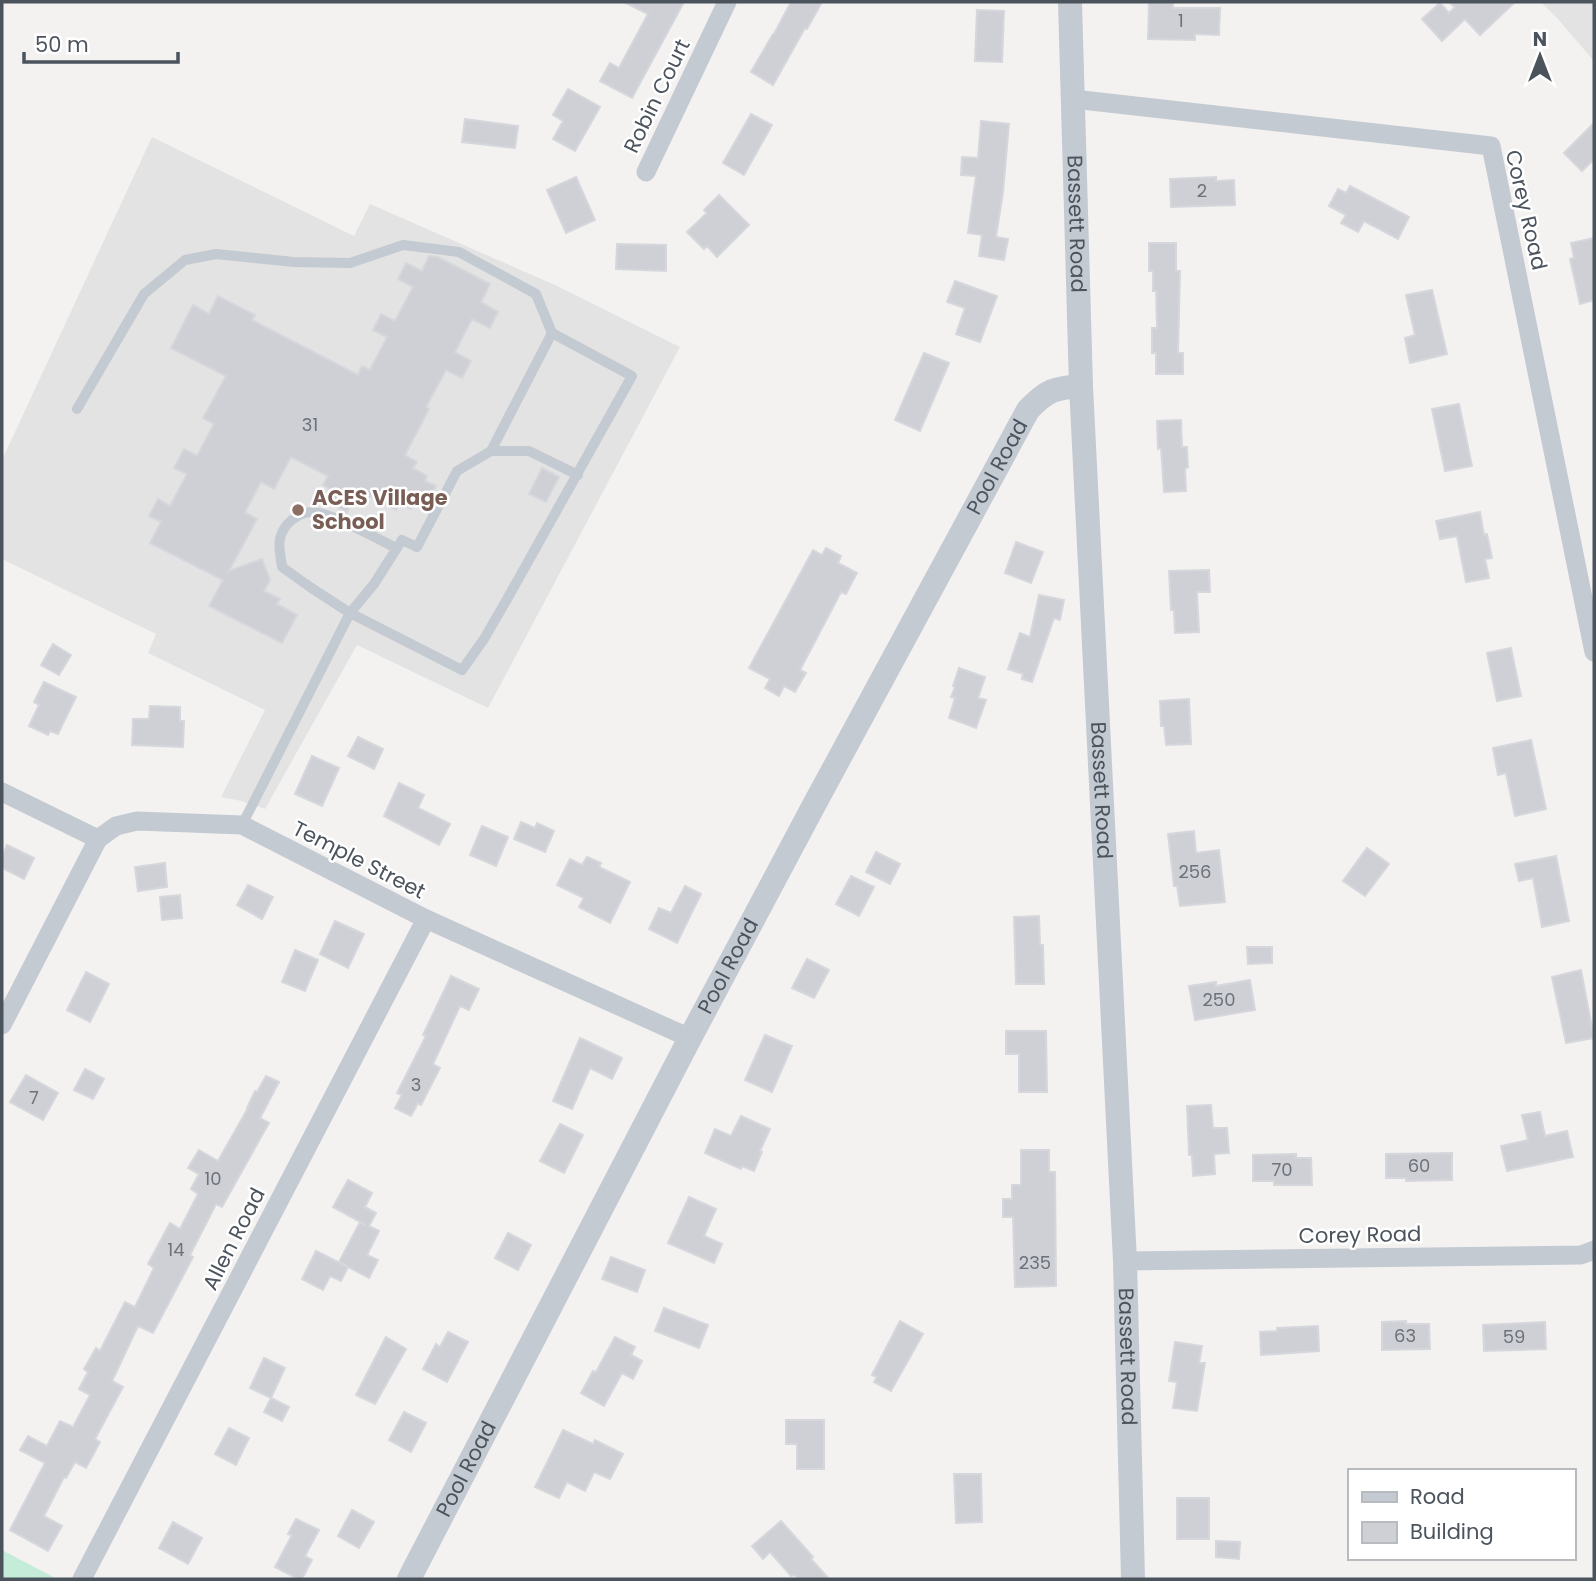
<svg xmlns="http://www.w3.org/2000/svg" width="1596" height="1581" font-family="Poppins,sans-serif">
  <rect width="100%" height="100%" fill="#f3f2f1"/>
  <g fill="#e4e3e3">
    <path d="M1541 2H1594V61L1558 19Z"/>
    <path d="M152 137 354 236 370 204 555 285 680 347 488 708 357 645 265 809 241 801 221 797 265 710 148 653 156 634 2 559V460Z"/>
  </g>
  <path fill="#c5ecd8" d="M2 1550 55 1578 54 1579H2Z"/>
  <g fill="#cfd0d5" stroke="#d6d7dc" stroke-width="2">
    <path d="M624 2H684L632 98 600 81 610 63 619 68 648 14Z"/>
    <path d="M791 2H822L807 29 805 28 773 85 751 72 773 34H774Z"/>
    <path d="M1149 2H1173V8H1220L1219 35 1195 34V40L1148 39Z"/>
    <path d="M1449 2H1515L1480 35 1465 19 1442 41 1422 19 1440 3 1449 13 1455 7Z"/>
    <path d="M977 10 1004 11 1002 62 975 61Z"/>
    <path d="M568 89 600 107 575 151 553 139 563 121 553 115Z"/>
    <path d="M751 114 772 125 744 175 723 163Z"/>
    <path d="M465 119 518 126 515 148 462 142Z"/>
    <path d="M981 121 1009 124 1003 192 996 237 1008 239 1004 260 979 256 982 235 968 233 976 176 961 175 962 157 978 158Z"/>
    <path d="M1594 123V159L1582 171 1564 153Z"/>
    <path d="M576 177 595 220 566 233 547 190Z"/>
    <path d="M1216 177V181L1234 180 1235 205 1171 207 1170 179Z"/>
    <path d="M1350 186 1409 217 1398 239 1364 221 1358 232 1341 223 1346 215 1329 206 1338 189 1346 193Z"/>
    <path d="M719 195 749 225 717 257 707 246 704 249 687 232 707 213 704 210Z"/>
    <path d="M1594 238V300L1580 304 1570 259 1574 258 1571 243Z"/>
    <path d="M1149 243H1176V271H1180L1178 353H1183V374H1156V353H1152V328H1157L1156 291H1153V271H1149Z"/>
    <path d="M617 244 666 245V271L616 269Z"/>
    <path d="M429 256 438 257 490 284 481 302 498 312 490 328 472 319 455 352 471 361 462 378 446 370 426 407 429 409 405 455 417 462 413 468 427 476 425 481 436 486 424 509 414 505 411 509 400 503 396 510 365 494 359 504 353 501 347 513 325 501 331 490 323 485 328 476 291 457 274 489 261 482 245 512 257 519 229 571 262 559 270 580 264 591 280 599 277 604 297 615 282 643 209 606 223 580 150 543 161 522 149 516 158 499 170 506 187 474 174 468 184 449 197 456 214 424 203 418 226 376 171 348 193 305 209 314 218 296 255 315 252 320 358 375 362 366 370 370 387 337 373 330 381 314 395 321 413 287 398 279 406 263 422 271Z"/>
    <path d="M955 281 997 296 980 342 956 334 965 308 947 302Z"/>
    <path d="M1432 290 1447 354 1410 363 1405 338 1415 335 1406 295Z"/>
    <path d="M924 353 949 363 920 431 895 420Z"/>
    <path d="M1459 404 1472 466 1445 471 1432 409Z"/>
    <path d="M1181 420 1182 447H1187L1188 467 1185 469 1186 491 1164 492 1161 448 1158 449 1157 421Z"/>
    <path d="M542 468 559 477 546 502 529 494Z"/>
    <path d="M1480 512 1484 535 1487 534 1492 558 1485 559 1489 578 1466 582 1457 536 1440 539 1436 521Z"/>
    <path d="M1016 542 1043 552 1031 583 1005 573Z"/>
    <path d="M826 548 841 556 838 563 857 573 846 594 841 592 800 670 806 673 795 692 784 686 779 696 765 688 770 679 749 668 813 550 822 555Z"/>
    <path d="M1209 570 1210 592H1197L1199 632 1175 633 1174 610H1171L1169 571Z"/>
    <path d="M1039 595 1064 600 1060 620 1054 618 1032 682 1022 679 1023 674 1008 669 1020 633 1030 637Z"/>
    <path d="M53 644 71 655 59 675 41 665Z"/>
    <path d="M1511 648 1521 696 1497 701 1487 653Z"/>
    <path d="M959 668 985 677 978 698 986 700 976 728 949 718 955 698 951 697 955 687 953 686Z"/>
    <path d="M44 682 76 697 58 734 50 731 48 735 29 726 39 705 34 702Z"/>
    <path d="M1189 699 1191 744 1166 745 1164 726H1161L1160 701Z"/>
    <path d="M150 706 180 707V721H184L183 747 132 745 133 719H149Z"/>
    <path d="M358 737 383 749 374 769 348 756Z"/>
    <path d="M1531 740 1546 809 1515 816 1506 773 1498 775 1493 748Z"/>
    <path d="M312 756 339 768 322 806 295 794Z"/>
    <path d="M399 783 424 795 418 808 450 824 439 845 384 816Z"/>
    <path d="M521 822 535 828 537 823 554 831 545 852 514 839Z"/>
    <path d="M482 826 508 837 496 866 470 855Z"/>
    <path d="M1194 831 1196 853 1219 850 1225 902 1180 906 1177 886H1174L1168 834Z"/>
    <path d="M7 845 34 858 24 879 2 868V857Z"/>
    <path d="M1367 848 1389 864 1365 896 1343 881Z"/>
    <path d="M876 852 900 864 890 884 866 872Z"/>
    <path d="M1556 856 1569 921 1542 927 1533 878 1519 881 1515 864Z"/>
    <path d="M587 857 601 863 599 867 630 882 610 923 579 907 584 898 557 885 570 859 582 865Z"/>
    <path d="M165 863 167 887 138 891 135 867Z"/>
    <path d="M851 876 874 887 859 916 836 904Z"/>
    <path d="M248 885 273 897 262 919 237 905Z"/>
    <path d="M685 886 701 894 677 943 649 929 659 908 671 913Z"/>
    <path d="M180 895 182 918 162 920 160 897Z"/>
    <path d="M1039 916 1040 945H1043L1044 984H1016L1014 917Z"/>
    <path d="M335 921 364 934 348 968 320 954Z"/>
    <path d="M1247 947H1272V963L1248 964Z"/>
    <path d="M295 950 318 960 305 991 282 982Z"/>
    <path d="M807 959 829 970 814 998 792 988Z"/>
    <path d="M1581 970 1594 1038 1566 1043 1552 977Z"/>
    <path d="M86 972 109 984 90 1022 67 1010Z"/>
    <path d="M451 976 479 989 469 1010 460 1006 433 1064 440 1068 421 1105 418 1103 411 1116 395 1108 402 1095 397 1093 426 1036 423 1035Z"/>
    <path d="M1250 980 1255 1010 1195 1020 1189 986 1216 982V986Z"/>
    <path d="M1006 1031H1046L1047 1092H1019V1054H1006Z"/>
    <path d="M765 1035 792 1046 772 1092 745 1080Z"/>
    <path d="M580 1038 622 1058 612 1079 590 1068 572 1109 553 1101Z"/>
    <path d="M85 1069 104 1079 93 1099 74 1090Z"/>
    <path d="M26 1075 58 1093 43 1120 10 1102Z"/>
    <path d="M266 1076 279 1082 260 1118 269 1123 222 1207 216 1204 190 1255 193 1257 153 1333 138 1326 112 1381 123 1387 95 1439 100 1442 86 1468 75 1462 66 1478 64 1477 44 1516 62 1526 48 1551 10 1530 45 1463 20 1450 28 1436 47 1446 60 1421 73 1427 90 1395 79 1389 88 1372 84 1369 96 1348 100 1351 125 1302 135 1307 154 1268 148 1264 170 1223 180 1229 198 1194 191 1189 199 1174 188 1168 199 1150 218 1161 248 1108H247L255 1091 257 1092Z"/>
    <path d="M1211 1105 1213 1128H1227L1229 1153 1214 1154 1215 1174 1193 1176 1192 1155H1189L1187 1106Z"/>
    <path d="M1540 1112 1545 1136 1567 1131 1573 1157 1507 1171 1501 1146 1528 1140 1522 1115Z"/>
    <path d="M741 1116 770 1129 760 1151 762 1152 754 1171 742 1166 741 1169 705 1153 715 1129 731 1136Z"/>
    <path d="M560 1124 583 1135 564 1173 540 1161Z"/>
    <path d="M1021 1150H1049V1172H1055L1056 1286 1015 1287 1013 1217H1003V1199H1012V1185H1021Z"/>
    <path d="M1452 1153V1180L1406 1181V1178H1386V1154Z"/>
    <path d="M1296 1154V1158H1311L1312 1185H1274V1181H1253V1155Z"/>
    <path d="M348 1180 372 1193 365 1207 376 1213 369 1226 379 1231 367 1255 378 1260 369 1278 339 1262 360 1222 366 1225 333 1207Z"/>
    <path d="M689 1197 716 1209 704 1236 722 1244 714 1263 668 1243Z"/>
    <path d="M508 1233 531 1245 518 1270 495 1258Z"/>
    <path d="M316 1251 348 1267 341 1281 330 1276 323 1290 302 1279Z"/>
    <path d="M611 1257 645 1270 637 1292 602 1279Z"/>
    <path d="M664 1308 708 1325 699 1348 655 1331Z"/>
    <path d="M900 1321 923 1334 891 1391 874 1382 877 1377 872 1375Z"/>
    <path d="M1406 1321V1324H1429L1430 1349 1382 1350V1322Z"/>
    <path d="M1545 1322 1546 1349 1484 1351 1483 1325Z"/>
    <path d="M1318 1326 1319 1351 1261 1355 1260 1332 1277 1331V1328Z"/>
    <path d="M448 1332 468 1342 447 1382 423 1369 436 1344 440 1347Z"/>
    <path d="M386 1337 406 1349 375 1404 356 1395Z"/>
    <path d="M615 1337 635 1347 631 1355 642 1361 633 1379 622 1373 604 1406 581 1393 593 1371 596 1372Z"/>
    <path d="M1175 1342 1202 1346 1199 1363H1205L1197 1411 1173 1408 1177 1382 1169 1381Z"/>
    <path d="M264 1358 285 1368 271 1398 289 1407 282 1421 264 1412 271 1398 250 1388Z"/>
    <path d="M404 1412 426 1423 411 1452 389 1440Z"/>
    <path d="M786 1420H824V1469H797V1444H786Z"/>
    <path d="M229 1428 249 1438 236 1465 215 1454Z"/>
    <path d="M563 1430 593 1444 595 1440 623 1454 610 1479 594 1472 585 1491 567 1482 559 1498 535 1487Z"/>
    <path d="M954 1474H981L982 1522 956 1523Z"/>
    <rect x="1177" y="1498" width="32" height="41"/>
    <path d="M352 1510 374 1522 359 1548 338 1536Z"/>
    <path d="M296 1519 319 1530 305 1556 312 1560 302 1579H298L275 1567 292 1535 288 1534Z"/>
    <path d="M781 1521 813 1557 811 1559 829 1579H799L795 1575 791 1576 770 1552 763 1559 752 1546Z"/>
    <path d="M173 1522 202 1538 188 1564 159 1548Z"/>
    <path d="M1216 1541 1240 1542 1239 1559 1216 1557Z"/>
  </g>
  <g fill="none" stroke-linecap="round" stroke-linejoin="round">
    <g stroke="#c4cad1" stroke-width="10">
      <path d="M77 409 144 294 185 260 216 254 294 262 350 263 403 245 459 252 536 294 552 333"/>
      <path d="M491 451H529L578 475"/>
      <path d="M242 825 350 613 462 670 484 639 506 601 632 376 552 333 491 451 457 471 417 547 402 540 374 584 350 613 310 587 282 567C281 558 278 547 280 539 283 525 296 513 311 512 326 510 380 540 396 548"/>
    </g>
    <g stroke="#c4cad1" stroke-width="19">
      <path d="M1073 99 1491 146 1594 652"/>
      <path d="M646 172 727 2"/>
      <path d="M2 792 98 839 116 826 137 821 242 825 426 919 690 1038"/>
      <path d="M2 1025 98 839"/>
      <path d="M1125 1261 1581 1255 1594 1250"/>
      <path d="M82 1579 426 919"/>
    </g>
    <g stroke="#c4cad1" stroke-width="24">
      <path id="s1" d="M1070 2 1081 386 1125 1261 1133 1579"/>
      <path id="s2" d="M409 1579 690 1038 814 805 1028 410C1047 390 1054 388 1081 386"/>
    </g>
  </g>
  <circle fill="#8d6e63" stroke="#fff" stroke-width="2.5" cx="298" cy="510" r="7"/>
  <g text-anchor="middle" stroke-width="5" stroke-linejoin="round" paint-order="stroke">
    <g font-size="18" fill="#6c727b">
      <text x="1181" y="27">1</text>
      <text x="1202" y="197">2</text>
      <text x="310" y="431">31</text>
      <text x="1195" y="878">256</text>
      <text x="1219" y="1006">250</text>
      <text x="416" y="1091">3</text>
      <text x="34" y="1104">7</text>
      <text x="1419" y="1172">60</text>
      <text x="1282" y="1176">70</text>
      <text x="213" y="1185">10</text>
      <text x="176" y="1256">14</text>
      <text x="1035" y="1269">235</text>
      <text x="1405" y="1342">63</text>
      <text x="1514" y="1343">59</text>
    </g>
    <g font-size="21" fill="#4b535d" stroke="#fff">
      <text transform="translate(657 96) rotate(-64)" y="7">Robin Court</text>
      <text transform="translate(1526 210) rotate(77)" y="7">Corey Road</text>
      <text dy="7" stroke="none"><textPath href="#s1" startOffset="222">Bassett Road</textPath></text>
      <text dy="7" stroke="none"><textPath href="#s2" startOffset="1258">Pool Road</textPath></text>
      <text dy="7" stroke="none"><textPath href="#s1" startOffset="789">Bassett Road</textPath></text>
      <text transform="translate(359 860) rotate(27)" y="7">Temple Street</text>
      <text dy="7" stroke="none"><textPath href="#s2" startOffset="691">Pool Road</textPath></text>
      <text transform="translate(1360 1235) rotate(-1)" y="7">Corey Road</text>
      <text transform="translate(234 1239) rotate(-63)" y="7">Allen Road</text>
      <text dy="7" stroke="none"><textPath href="#s1" startOffset="1356">Bassett Road</textPath></text>
      <text dy="7" stroke="none"><textPath href="#s2" startOffset="124">Pool Road</textPath></text>
    </g>
    <g font-size="21" font-weight="bold" fill="#785e54" stroke="#fff" text-anchor="start">
      <text x="312" y="505">ACES Village<tspan x="312" dy="24">School</tspan></text>
    </g>
  </g>
  <rect width="1596" height="1581" fill="none" stroke="#4b535d" stroke-width="7"/>
  <rect x="1348" y="1469" width="228" height="91" fill="#ffffff" stroke="#b7babe" stroke-width="2"/>
  <rect x="1362" y="1492" width="35" height="10" fill="#c4cad1" stroke="#b7babe" stroke-width="2"/>
  <text x="1410" y="1504" font-size="21" fill="#4b535d">Road</text>
  <rect x="1362" y="1522" width="35" height="21" fill="#cfd0d5" stroke="#b7babe" stroke-width="2"/>
  <text x="1410" y="1539" font-size="21" fill="#4b535d">Building</text>
  <g transform="translate(1540 56)" stroke="#ffffff" stroke-width="5" paint-order="stroke">
  <path d="M0-5L12 26L0 18L-12 26Z" fill="#4b535d"/>
  <text y="-10" font-size="19" font-weight="bold" text-anchor="middle" fill="#4b535d">N</text>
  </g>
  <path d="M24 52v10h154v-10" fill="none" stroke="#4b535d" stroke-width="3.5"/>
  <text x="35" y="52" font-size="21" fill="#4b535d" stroke="#ffffff" stroke-width="5" paint-order="stroke">50 m</text>
</svg>
